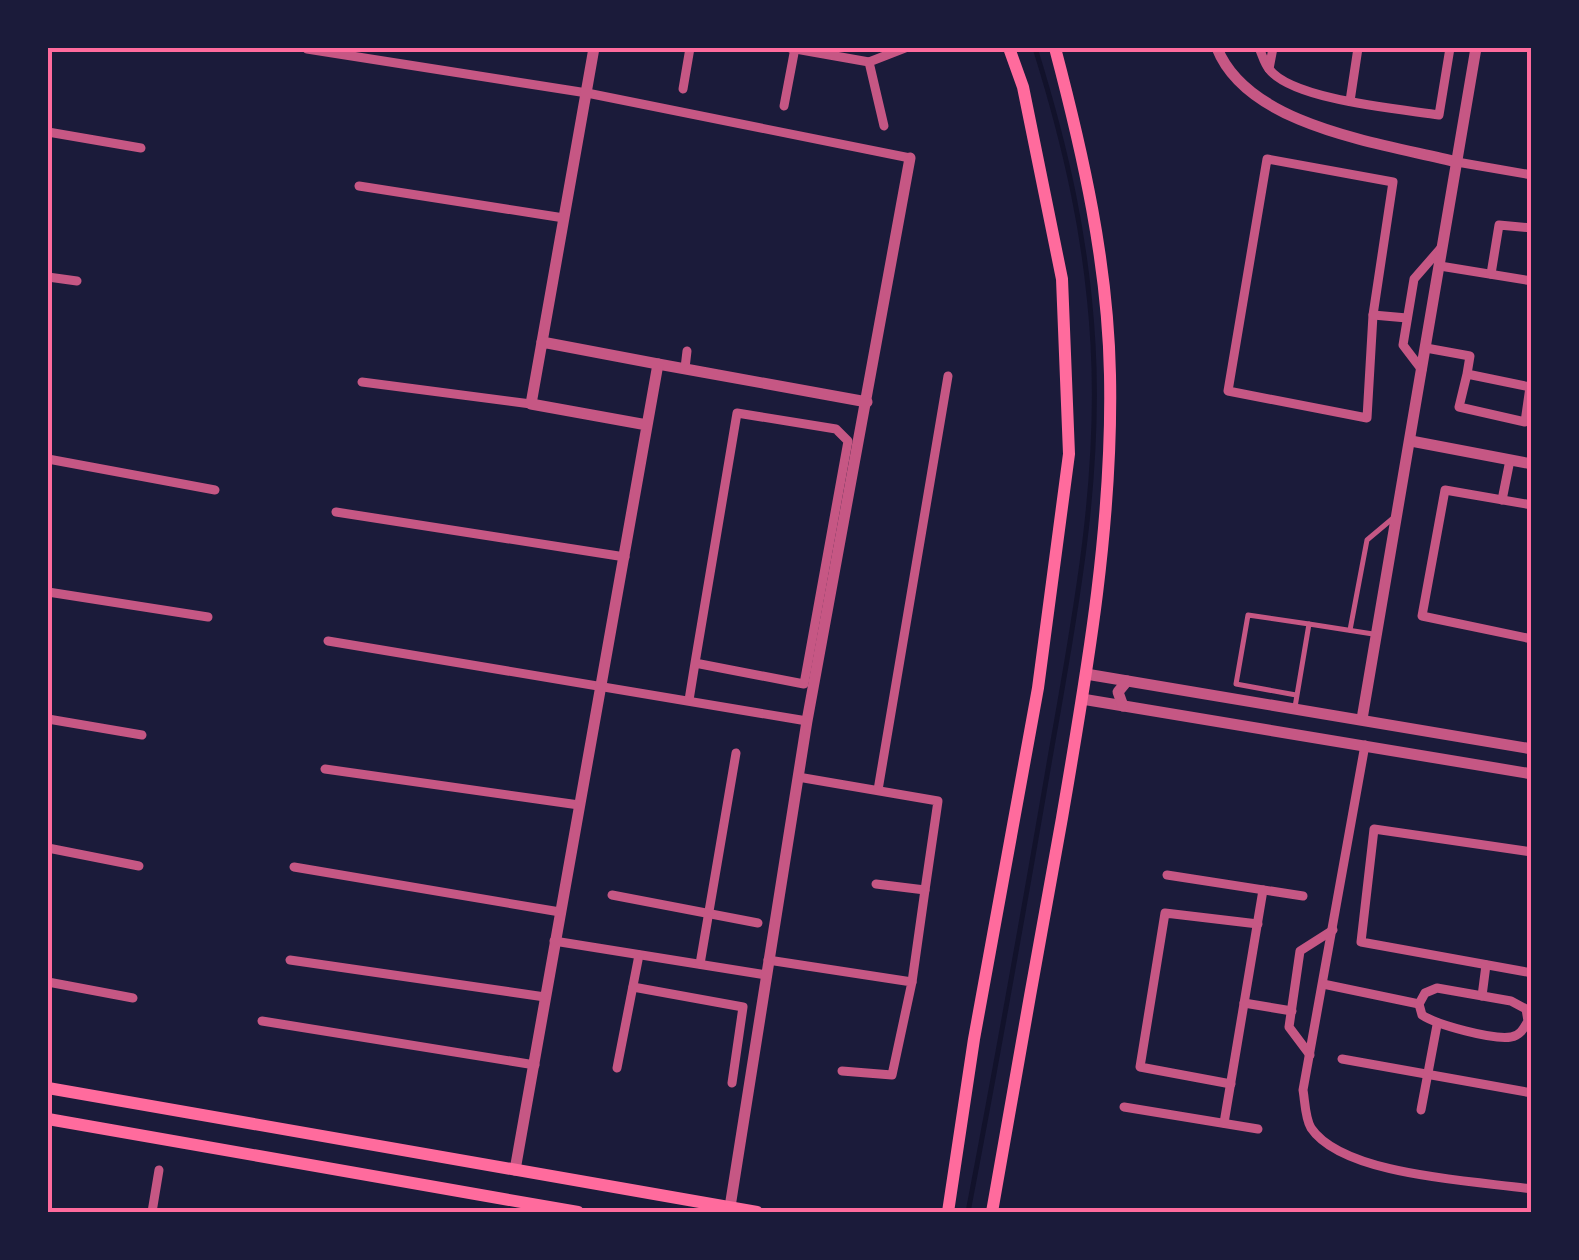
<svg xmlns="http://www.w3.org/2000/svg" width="1579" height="1260" font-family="'PT Sans',sans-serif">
  <rect width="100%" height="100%" fill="#1b1b3a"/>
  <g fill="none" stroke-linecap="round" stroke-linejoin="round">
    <path stroke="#12122b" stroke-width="5" d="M968 1212C997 1061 1024 909 1050 758 1074 621 1101 484 1093 344 1087 239 1066 147 1035 48"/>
    <g stroke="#c65784" stroke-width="5">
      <path d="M1350 630 1367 540 1392 519"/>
      <path d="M1296 695 1236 684 1248 615 1309 624"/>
      <path d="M1295 707 1309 624 1373 634"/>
    </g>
    <g stroke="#c65784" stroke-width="9">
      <path d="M790 48 869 62"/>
      <path d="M1259 48C1262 54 1264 63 1269 69 1292 100 1400 109 1439 115L1450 48"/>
      <path d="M307 49 587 93 910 158"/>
      <path d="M1269 69 1273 48"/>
      <path d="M683 89 690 48"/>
      <path d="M1350 101 1358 48"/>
      <path d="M784 106 795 48"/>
      <path d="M884 126 869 62 905 48"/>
      <path d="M48 132 141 148"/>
      <path d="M1267 159 1393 182 1373 315 1367 418 1228 391Z"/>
      <path d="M1457 162 1532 175"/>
      <path d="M359 186 564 218"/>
      <path d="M1440 266 1532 281"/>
      <path d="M1491 274 1499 225 1532 228"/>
      <path d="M48 277 77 281"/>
      <path d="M1373 315 1407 318"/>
      <path d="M1426 348 1470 356 1467 374 1530 387 1525 422 1459 407 1467 374"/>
      <path d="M685 368 687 351"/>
      <path d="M1422 370 1403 345 1414 279 1441 248"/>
      <path d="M362 382 531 404"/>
      <path d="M48 459 215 490"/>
      <path d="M1502 500 1510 460"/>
      <path d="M1532 505 1445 490 1422 616 1532 639"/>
      <path d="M336 512 625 557"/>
      <path d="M48 592 208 617"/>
      <path d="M328 641 807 721"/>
      <path d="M689 700 695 663 737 413 836 429 848 441 804 684 695 663"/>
      <path d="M48 719 142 735"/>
      <path d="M1365 745 1303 1090C1305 1101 1305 1118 1311 1128 1343 1176 1476 1181 1532 1189"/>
      <path d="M325 769 579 805"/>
      <path d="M798 777 938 801 925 890"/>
      <path d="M878 790 948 376"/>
      <path d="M48 848 139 866"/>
      <path d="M1532 852 1374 829 1361 942 1532 973"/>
      <path d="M294 867 560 912"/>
      <path d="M1167 875 1303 896"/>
      <path d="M876 884 925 890 912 982"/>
      <path d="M612 895 758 923"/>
      <path d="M554 941 766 975"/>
      <path d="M290 960 545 997"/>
      <path d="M768 960 912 982 892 1075 842 1071"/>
      <path d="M700 964 736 753"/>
      <path d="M48 982 133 998"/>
      <path d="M1323 984 1419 1004"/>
      <path d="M633 987 743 1007 732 1083"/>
      <path d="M1437 988 1511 1001 1526 1009 1528 1021C1524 1028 1520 1036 1511 1037 1493 1040 1437 1025 1422 1015L1419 1004 1425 993Z"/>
      <path d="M1482 996 1486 965"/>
      <path d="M1244 1003 1292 1011"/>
      <path d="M262 1021 535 1065"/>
      <path d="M1310 1055 1289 1027 1300 951 1333 930"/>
      <path d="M1342 1059 1532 1093"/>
      <path d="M617 1068 639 955"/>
      <path d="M1231 1084 1140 1067 1165 913 1258 924"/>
      <path d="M1124 1107 1258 1129"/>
      <path d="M1421 1110 1437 1025"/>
      <path d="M1224 1123 1263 890"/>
      <path d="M152 1212 159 1170"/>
    </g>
    <g stroke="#c65784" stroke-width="11">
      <path d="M1217 48C1248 127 1382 143 1457 162"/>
      <path d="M542 342 594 48"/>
      <path d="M658 364 867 402"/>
      <path d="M1411 441 1532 464"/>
      <path d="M1086 674 1532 749"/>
      <path d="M1082 699 1532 774"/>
      <path d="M1123 706 1118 692 1127 681"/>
      <path d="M1362 719 1476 48"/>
      <path d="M515 1170 658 364 542 342 531 404 647 425"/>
      <path d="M730 1207 807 721 910 158"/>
    </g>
    <g stroke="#ff6b9d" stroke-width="12">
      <path d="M48 1088 757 1212"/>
      <path d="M48 1119 578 1212"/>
      <path d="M948 1212 974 1039 1038 688 1069 454 1062 279 1023 87 1009 48"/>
      <path d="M992 1212C1015 1081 1038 949 1062 818 1087 672 1113 524 1110 375 1108 264 1083 154 1055 48"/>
    </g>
  </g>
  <rect width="1579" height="1260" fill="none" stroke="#1b1b3a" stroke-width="100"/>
  <rect x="50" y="50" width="1479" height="1160" fill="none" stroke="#ff6b9d" stroke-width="4"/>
</svg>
